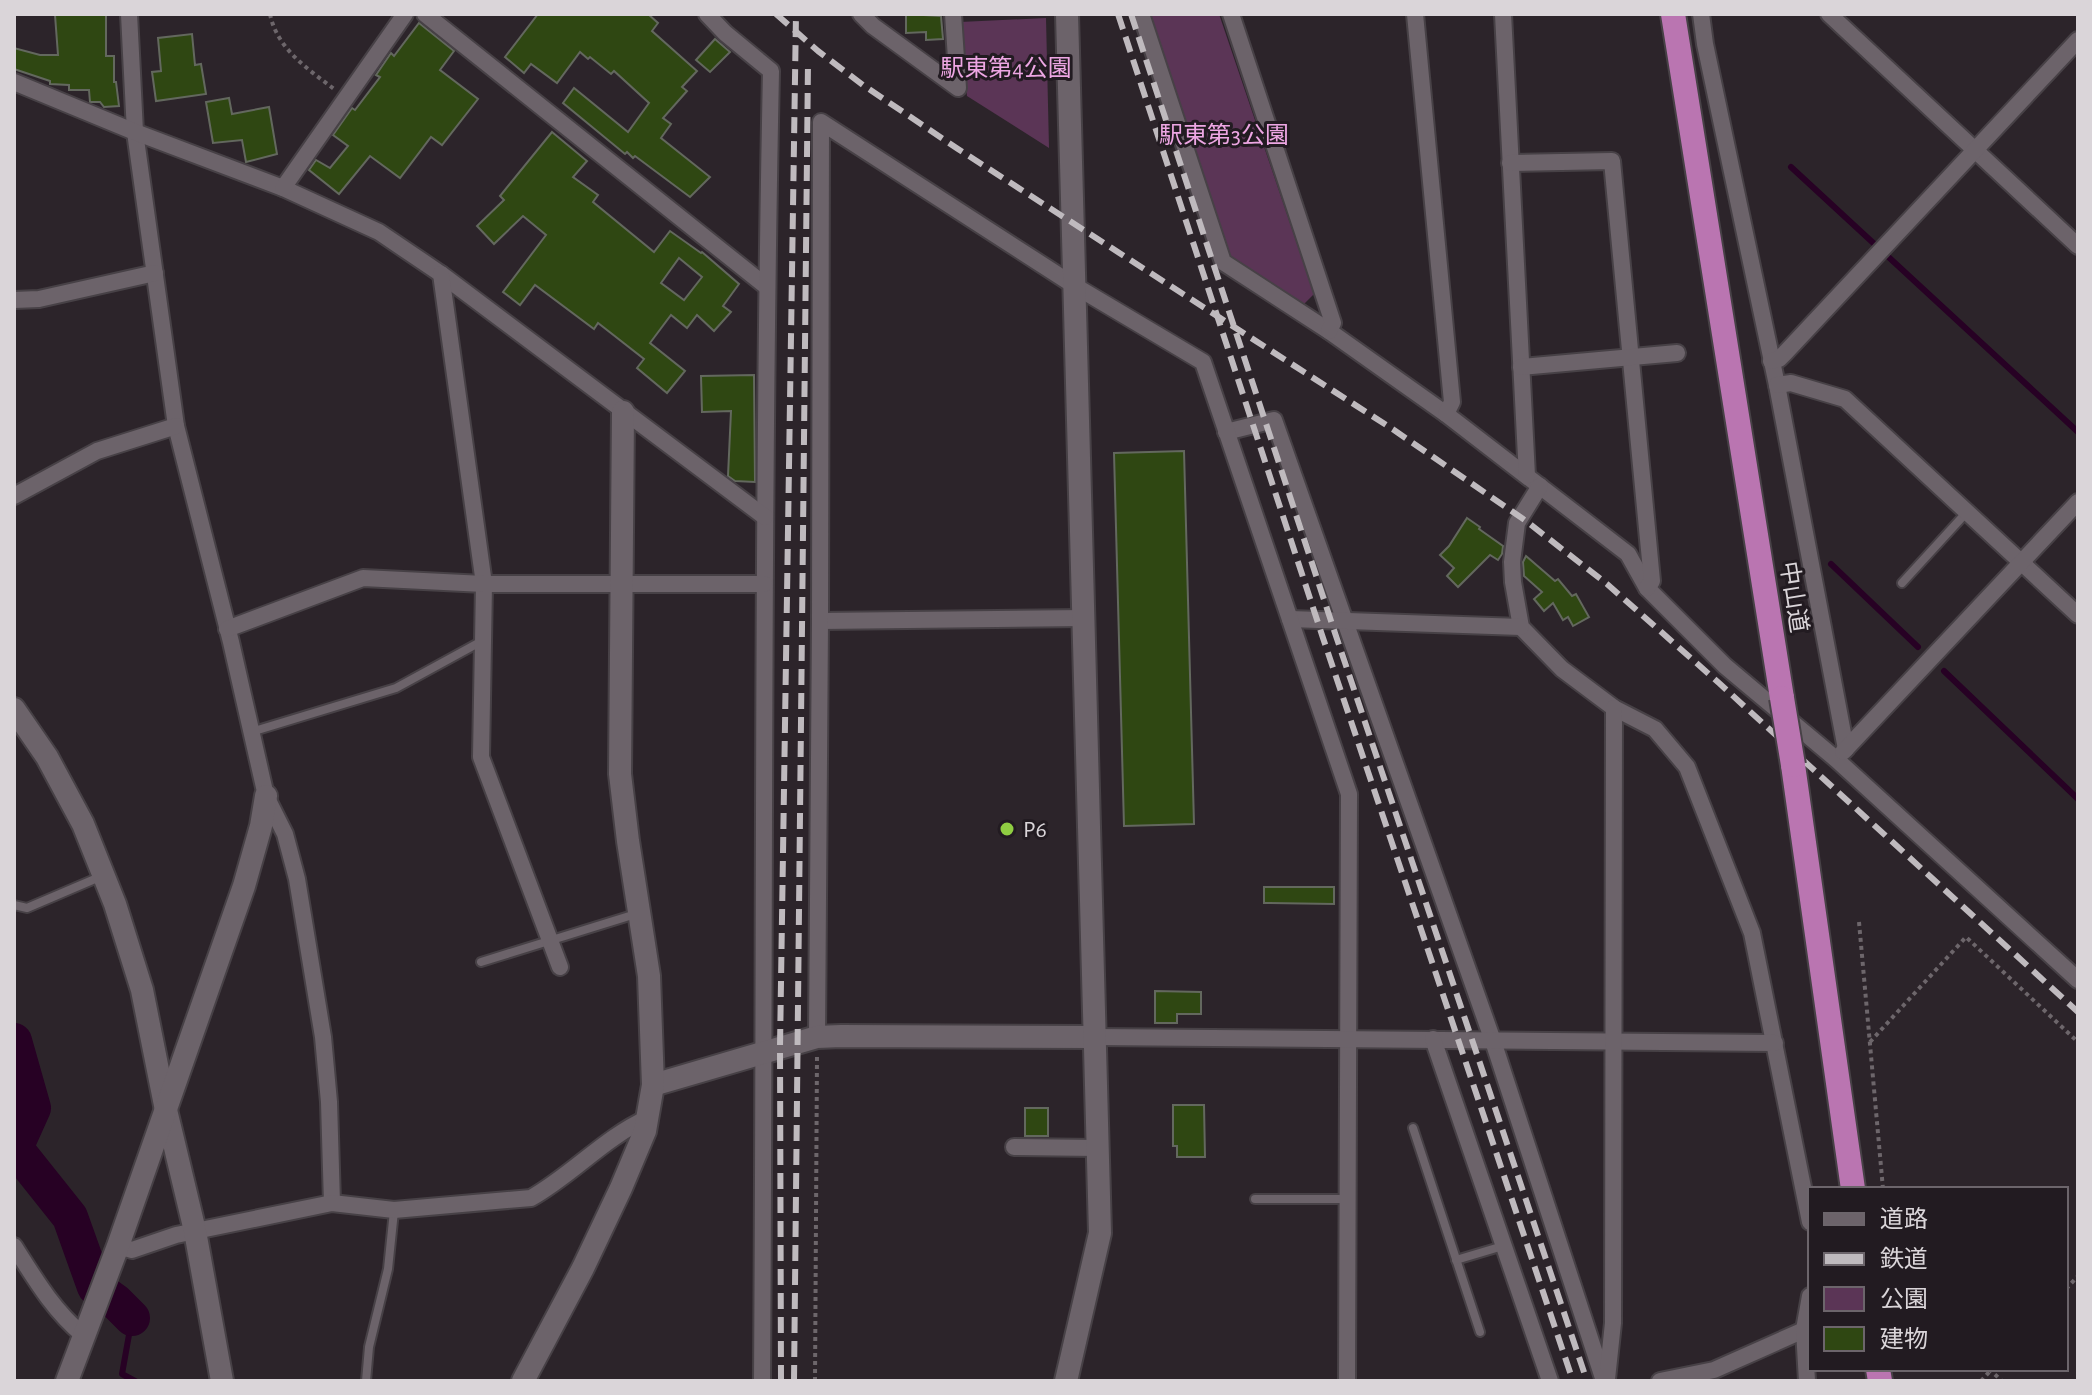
<svg xmlns="http://www.w3.org/2000/svg" width="2092" height="1395" font-family="'Alegreya Sans','Noto Sans JP',sans-serif">
  <rect width="100%" height="100%" fill="#2c242a"/>
  <g fill="#5b3556">
    <path d="M1147 14H1219L1314 294 1303 305 1229 256Z"/>
    <path d="M1046 18 1049 148 967 96 960 22Z"/>
  </g>
  <g fill="none" stroke-linecap="round" stroke-linejoin="round">
    <g stroke="#270124" stroke-width="6">
      <path d="M1791 167 2078 432"/>
      <path d="M1831 564 1918 647"/>
      <path d="M1944 671 2078 799"/>
      <path d="M132 1318 122 1374 135 1381"/>
    </g>
    <path stroke="#270124" stroke-width="36" d="M14 1041 33 1108 15 1148 70 1217 95 1287 116 1302 132 1318"/>
  </g>
  <g fill="#2f4712" stroke="#63685e" stroke-width="2" fill-rule="evenodd">
    <path d="M106 14V56H114V82H116L119 106 104 107 100 102H90L89 90H69V85L50 84V81L14 69V48L40 55H58L55 15Z"/>
    <path d="M538 14H648L658 23 652 31 697 71 682 87 687 91 663 118 671 124 661 138 710 177 690 197 635 156 633 158 627 152 625 154 563 103 574 88 628 132 649 103 614 71 611 74 590 57 588 59 580 52 557 83 531 64 524 73 505 57Z"/>
    <path d="M906 14 941 16 943 39 926 40V32L906 33Z"/>
    <path d="M419 23 454 51 440 70 478 99 442 145 431 137 400 178 370 156 339 194 309 170 316 160 330 168 348 146 333 135 352 108 355 110 380 77 376 75 391 53 394 56Z"/>
    <path d="M192 34 195 65 201 64 206 94 156 101 152 72 161 71 158 38Z"/>
    <path d="M715 39 730 52 710 72 696 60Z"/>
    <path d="M229 98 232 114 269 107 277 154 246 162 242 140 213 143 206 102Z"/>
    <path d="M552 132 587 161 573 177 598 195 593 202 654 252 670 231 701 253 702 252 739 284 723 306 731 312 714 331 697 315 687 328 671 315 650 343 685 371 667 393 637 368 644 359 598 323 594 329 535 285 520 305 503 292 546 235 523 216 494 244 477 226 504 200 500 196ZM679 258 702 277 684 300 661 283Z"/>
    <path d="M754 375 755 482 735 481 728 476 731 411 702 412 701 376Z"/>
    <path d="M1184 451 1194 824 1124 826 1114 453Z"/>
    <path d="M1467 518 1480 527 1479 529 1503 546 1502 554 1498 560 1490 555 1458 587 1447 576 1454 568 1440 555 1449 546Z"/>
    <path d="M1526 556 1555 581 1558 579 1572 596 1576 594 1589 617 1573 626 1568 617 1563 620 1553 603 1544 611 1534 599 1542 592 1524 576 1523 562Z"/>
    <path d="M1264 887H1334V904L1264 903Z"/>
    <path d="M1155 991 1201 992V1014H1177V1023H1155Z"/>
    <path d="M1173 1105H1204L1205 1157H1177V1146H1173Z"/>
    <rect x="1025" y="1108" width="23" height="28"/>
  </g>
  <g fill="none" stroke-linecap="round" stroke-linejoin="round">
    <defs>
      <g id="lane">
        <path d="M1902 583 1966 513"/>
        <path d="M251 732 396 688 482 641"/>
        <path d="M14 905 27 908 102 876"/>
        <path d="M481 962 639 913"/>
        <path d="M1413 1128 1480 1332"/>
        <path d="M1255 1199H1348"/>
        <path d="M1456 1260 1503 1246"/>
        <path d="M366 1381 369 1347 388 1269 394 1211"/>
      </g>
      <g id="street">
        <path d="M129 14 135 132 176 426 231 642 266 796 285 834 297 879 323 1037 329 1102 332 1203"/>
        <path d="M425 14 767 287"/>
        <path d="M707 14 725 33 771 71C762 508 765 944 762 1381"/>
        <path d="M861 14 873 26 958 88 953 14"/>
        <path d="M1141 14 1223 262 1329 331 1446 414"/>
        <path d="M1231 14 1333 323 1329 331"/>
        <path d="M1415 14 1452 402 1446 414 1628 554 1647 588 1725 666 1837 760 2078 980"/>
        <path d="M1503 14 1527 476"/>
        <path d="M1701 14 1705 44 1777 385 1846 749"/>
        <path d="M1829 14 2078 246"/>
        <path d="M14 82 135 132 283 188 379 232 441 274 765 517"/>
        <path d="M1510 163 1612 161 1652 581 1647 588"/>
        <path d="M283 188 405 14"/>
        <path d="M441 274 484 584 481 757 560 967"/>
        <path d="M14 300 39 299 155 273"/>
        <path d="M1771 361 1779 359 1786 352 2078 40"/>
        <path d="M1521 367 1677 353"/>
        <path d="M1777 385 1791 383 1845 399 2078 615"/>
        <path d="M1226 432 1274 420 1493 1041 1604 1381"/>
        <path d="M1540 486 1517 523 1512 562 1513 582 1521 627 1562 669 1614 708 1655 729 1687 767 1752 933 1810 1222"/>
        <path d="M14 496 97 451 176 426"/>
        <path d="M1290 619 1521 627"/>
        <path d="M820 621 1084 618"/>
        <path d="M227 629 363 578 484 584H764"/>
        <path d="M1843 752 2078 502"/>
        <path d="M817 1037 820 621 821 122 1075 286 1203 362 1349 794 1347 1381"/>
        <path d="M1094 1037 1775 1043"/>
        <path d="M1433 1039 1550 1381"/>
        <path d="M1014 1147 1097 1148"/>
        <path d="M14 1246C35 1279 53 1310 83 1335"/>
        <path d="M118 1246 132 1250 176 1235 332 1203 394 1210 531 1198C572 1175 605 1137 648 1118"/>
        <path d="M1607 1379 1613 1323 1614 708"/>
        <path d="M1660 1381 1714 1370 1804 1330"/>
        <path d="M1807 1381 1804 1330 1810 1296"/>
      </g>
      <g id="secondary">
        <path d="M14 709 47 757 83 824 115 904 142 990 166 1110 195 1231 222 1381"/>
        <path d="M653 1085 817 1037 841 1036 1094 1037"/>
        <path d="M67 1381 118 1246 244 886 261 826 266 796"/>
        <path d="M523 1381 583 1268 621 1188 645 1131 653 1085 649 976 628 841 620 774 623 412"/>
        <path d="M1066 1381 1100 1233 1067 14"/>
      </g>
      <g id="highway">
        <path d="M1673 14 1782 698"/>
        <path d="M1793 765 1853 1189"/>
        <path d="M1878 1369 1880 1381"/>
      </g>
    </defs>
    <use href="#lane" stroke="#474146" stroke-width="12"/>
    <use href="#street" stroke="#474146" stroke-width="20"/>
    <use href="#secondary" stroke="#474146" stroke-width="26"/>
    <use href="#highway" stroke="#474146" stroke-width="28"/>
    <g stroke="#6d666b" stroke-width="4" stroke-dasharray="4 4" stroke-linecap="butt">
      <path d="M270 14C277 49 308 69 334 89"/>
      <path d="M1859 922 1883 1189"/>
      <path d="M1870 1042 1966 937 2078 1042"/>
      <path d="M2066 1289 2078 1276"/>
      <path d="M1989 1369 2002 1381"/>
      <path d="M815 1381 817 1055"/>
      <path d="M1981 1381 1990 1371"/>
    </g>
    <use href="#lane" stroke="#6c636a" stroke-width="8"/>
    <use href="#street" stroke="#6c636a" stroke-width="16"/>
    <use href="#secondary" stroke="#6c636a" stroke-width="22"/>
    <use href="#highway" stroke="#ba75b1" stroke-width="24"/>
    <g stroke="#bfbabe" stroke-width="6" stroke-dasharray="16 8" stroke-linecap="butt">
      <path d="M776 14 818 51 863 85 958 149 1394 430 1526 521 1607 584 1719 683 2078 1012"/>
      <path d="M1118 14 1323 638 1573 1381"/>
      <path d="M1131 14 1335 633 1587 1381"/>
      <path d="M781 1381 780 1047 796 14"/>
      <path d="M794 1381 808 62"/>
    </g>
    <defs>
      <path id="highway-bridge" d="M1782 698 1793 765"/>
    </defs>
    <use href="#highway-bridge" stroke="#474146" stroke-width="28" stroke-linecap="butt"/>
    <use href="#highway-bridge" stroke="#ba75b1" stroke-width="24"/>
  </g>
  <circle fill="#8fcd42" stroke="#221b21" stroke-width="3" cx="1007" cy="829" r="8"/>
  <g text-anchor="middle" stroke-width="6" stroke-linejoin="round" paint-order="stroke">
    <g font-size="24" fill="#eda6e3" stroke="#221b21">
      <text x="1006" y="76">駅東第4公園</text>
      <text x="1224" y="143">駅東第3公園</text>
    </g>
    <g font-size="24" fill="#dad5d9" stroke="#221b21">
      <text transform="translate(1794 597) rotate(81)" y="8">中山道</text>
    </g>
    <g font-size="24" fill="#dad5d9" stroke="#221b21" text-anchor="start">
      <text x="1023" y="837">P6</text>
    </g>
  </g>
  <rect width="2092" height="1395" fill="none" stroke="#dad5d9" stroke-width="32"/>
  <rect x="1808" y="1187" width="260" height="184" fill="#221b21" stroke="#6c656b" stroke-width="2"/>
  <rect x="1824" y="1213" width="40" height="12" fill="#6c636a" stroke="#6c656b" stroke-width="2"/>
  <text x="1880" y="1227" font-size="24" fill="#dad5d9">道路</text>
  <rect x="1824" y="1253" width="40" height="12" fill="#bfbabe" stroke="#6c656b" stroke-width="2"/>
  <text x="1880" y="1267" font-size="24" fill="#dad5d9">鉄道</text>
  <rect x="1824" y="1287" width="40" height="24" fill="#5b3556" stroke="#6c656b" stroke-width="2"/>
  <text x="1880" y="1307" font-size="24" fill="#dad5d9">公園</text>
  <rect x="1824" y="1327" width="40" height="24" fill="#2f4712" stroke="#6c656b" stroke-width="2"/>
  <text x="1880" y="1347" font-size="24" fill="#dad5d9">建物</text>
</svg>
